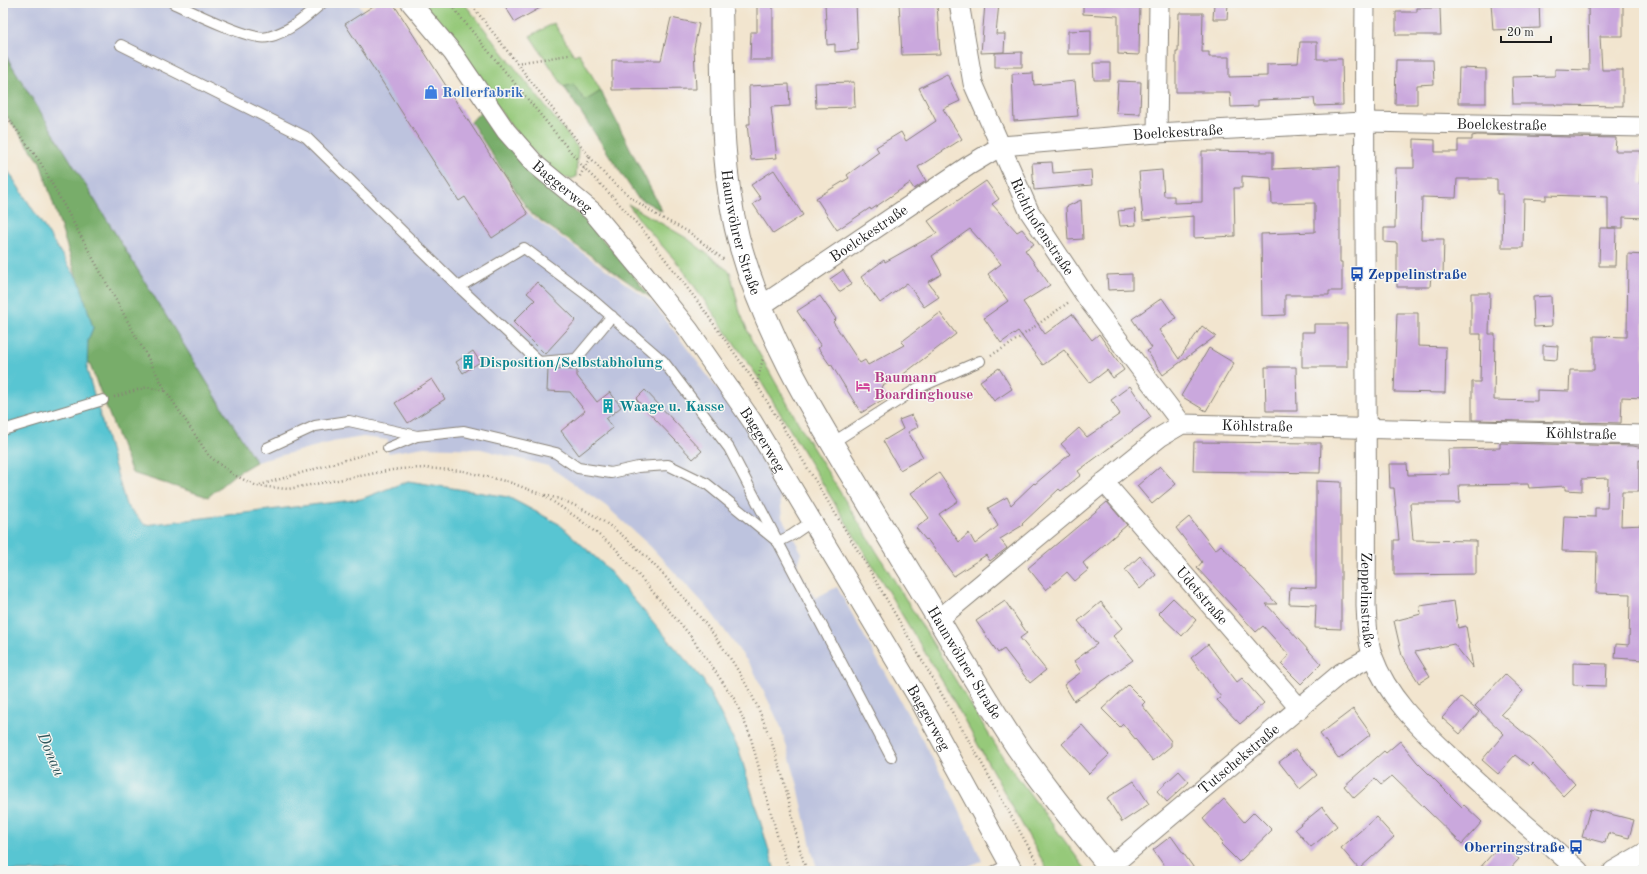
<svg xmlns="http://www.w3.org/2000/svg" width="1647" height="874" font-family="'Old Standard TT',serif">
  <rect width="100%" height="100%" fill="#f6f6f2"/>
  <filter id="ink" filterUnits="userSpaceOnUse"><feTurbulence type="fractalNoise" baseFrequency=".025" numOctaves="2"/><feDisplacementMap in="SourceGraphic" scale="8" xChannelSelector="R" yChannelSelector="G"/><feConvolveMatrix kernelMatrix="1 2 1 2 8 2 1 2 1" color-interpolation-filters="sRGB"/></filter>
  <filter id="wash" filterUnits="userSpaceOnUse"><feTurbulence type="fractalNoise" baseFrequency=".012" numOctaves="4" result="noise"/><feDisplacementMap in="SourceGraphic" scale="16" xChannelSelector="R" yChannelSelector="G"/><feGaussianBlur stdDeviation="0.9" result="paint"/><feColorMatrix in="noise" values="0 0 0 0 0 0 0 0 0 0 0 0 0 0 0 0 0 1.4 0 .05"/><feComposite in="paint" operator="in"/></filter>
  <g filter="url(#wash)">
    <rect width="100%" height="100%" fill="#f2e5cf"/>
    <path fill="#bdc3de" d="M3 3H358L364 12 378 3H393L528 214 653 303 746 427 780 495 782 518 802 553 797 567 815 598 837 587 951 792 982 861 954 871H818L813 855 798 786 781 727 753 669 708 608 650 546 606 506 548 466 481 449 424 447 388 453V440L363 437 332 442 256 462 3 51Z"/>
    <g fill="#96c97a" stroke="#59724b">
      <path d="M423 3H464L578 148 576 177 571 179 562 177 545 164 511 126Z"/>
      <path d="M554 23 574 55 579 53 601 91 585 101 573 84 564 87 530 36Z"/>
      <path d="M628 204 688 239 730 272 740 312 751 339 808 440 1004 759 1087 871H1048L947 689 760 380 681 267 642 223Z"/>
    </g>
    <g fill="#78ad6a" stroke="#4a6443">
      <path d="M3 51 256 462 234 475 208 497 132 473 86 355 88 340 93 328 40 162 3 111Z"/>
      <path d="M573 84 585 101 601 91 662 211 637 197 564 87Z"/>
      <path d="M482 110 521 164 584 219 621 260 651 298 530 213 471 122Z"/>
    </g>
    <path fill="#59c5d2" stroke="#3a7077" d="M3 163 80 283 93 328 88 340 87 370 126 505 145 525 361 499 408 481 508 497 559 524 605 566 703 680 739 750 775 871H3Z"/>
    <g id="blocks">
      <g fill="#caa8dd">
        <path d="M378 3H393L528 214 492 238 465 197 459 201 345 24Z"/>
        <path d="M503 3H549L515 22Z"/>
        <path d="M757 3H773V60H750L751 32H757Z"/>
        <path d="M825 3H856L858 50 835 52V44L827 45Z"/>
        <path d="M899 3H937L940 54 902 55Z"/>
        <path d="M985 3H999L996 34H1005L1004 52 981 53Z"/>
        <path d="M1083 3H1140L1139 55 1118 54V16L1083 14Z"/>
        <path d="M1214 3H1228L1227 19H1213Z"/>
        <path d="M1491 3H1539L1540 28 1493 30Z"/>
        <path d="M1588 3H1623V36H1600L1602 70H1623V106L1555 105V104H1513L1512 77 1555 76V69L1589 70Z"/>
        <path d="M1417 8H1440L1441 35H1396V12H1417Z"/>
        <path d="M1179 13H1203L1202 52H1209V57H1229V77L1267 76V64L1298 63 1300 42H1317V59H1342L1343 105 1315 106 1314 98 1258 100V106L1231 107 1230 92H1176V52H1178Z"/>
        <path d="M671 18 699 24 694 48 696 89 612 90V60H661Z"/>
        <path d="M1091 30V54H1068V31Z"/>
        <path d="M1022 52V67H995V53Z"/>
        <path d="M1396 60H1433L1434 84 1417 85V104H1395Z"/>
        <path d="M1093 63H1110V80H1094Z"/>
        <path d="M1459 68 1486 69V103H1458Z"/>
        <path d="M1033 73 1034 85 1075 81 1078 116 1014 121 1012 74Z"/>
        <path d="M947 74 960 101 943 109 962 139 918 167 926 181 914 189 910 183 871 210 870 208 837 230 816 198 849 178 847 175 879 152 876 147 901 132 906 141 936 121 919 88Z"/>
        <path d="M1118 81 1141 82 1140 114 1116 113Z"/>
        <path d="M854 82 855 107 816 108 815 83Z"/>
        <path d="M789 84 790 106 771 107 777 158 751 160 747 124H750L749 86Z"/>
        <path d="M1477 135 1616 138 1615 151H1641L1640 184H1644V218L1623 217V228H1608V197L1546 195V200L1524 199 1523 248H1502L1503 194H1497V179H1457L1456 198 1422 197 1421 239H1444L1443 275 1431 274 1430 287H1397V243L1384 242V228H1395L1396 168H1414V139L1435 140V152H1458V140H1472V136Z"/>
        <path d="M1202 151 1273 152V169L1340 166V262H1342V291H1329V295H1285V315L1262 316 1261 234 1315 232V203L1272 204 1271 178 1242 176V188H1234L1235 236 1194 238V216L1143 220 1139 172 1162 170 1164 196H1174V203L1202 202Z"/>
        <path d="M1052 162 1053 173 1091 170 1092 185 1034 190 1032 163Z"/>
        <path d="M774 170 803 215 773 234 753 204 761 199 751 185Z"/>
        <path d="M986 181 999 199 992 204 1017 232 1022 229 1034 244 1025 250 1050 285 1023 302 1045 334 1072 314 1092 340 1099 334 1124 370 1113 378 1107 370 1090 383 1064 350 1043 365 1018 331 1001 343 984 318 1008 301 988 274 1001 264 970 229 932 256 942 274 928 282 939 297 924 307 907 283 880 303 861 277 884 260 885 262 937 233 928 221Z"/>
        <path d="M1081 200 1083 239 1068 240 1066 207Z"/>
        <path d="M1135 209 1136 225 1120 226 1118 211Z"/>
        <path d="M1600 228H1616L1615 266H1599Z"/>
        <path d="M1628 254 1644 255V398L1622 397 1621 423 1472 420V382H1480L1481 334H1471V293H1490L1489 334H1495L1494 400 1537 401V390L1569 391 1570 370H1594V336L1627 337Z"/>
        <path d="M843 270 852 284 839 292 830 279Z"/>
        <path d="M1132 274V289L1108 290 1107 275Z"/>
        <path d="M537 282 576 320 545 354 513 322 535 300 527 293Z"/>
        <path d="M820 296 836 319 833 322 860 363 865 360 868 365 904 345 901 342 940 313 956 334 901 376 881 387 887 397 861 413 831 364 830 365 818 348 821 346 797 311Z"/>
        <path d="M1551 296 1552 326 1534 327 1533 297Z"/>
        <path d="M1162 298 1176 318 1159 330 1179 359 1202 326 1216 336 1163 375 1147 351 1152 348 1132 319Z"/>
        <path d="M1397 313H1418V346L1446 347 1445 393 1394 392Z"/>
        <path d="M1314 324H1347V367H1302V332H1314Z"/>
        <path d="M1543 345 1558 346 1557 360 1543 359Z"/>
        <path d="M1209 348 1234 363 1206 411 1181 396Z"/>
        <path d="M473 351 480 362 463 373 456 362Z"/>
        <path d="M1265 367H1296L1297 411H1266Z"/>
        <path d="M999 368 1012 389 994 401 980 381Z"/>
        <path d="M548 369 577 370V376L597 402 610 392 621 407 606 419 613 428 579 455 561 431 585 411 570 392 547 391Z"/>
        <path d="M432 379 445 399 408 423 395 403Z"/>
        <path d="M1130 386 1151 417 1078 471 1081 475 1061 491 1059 489 1022 524 1023 525 1000 539 1007 548 990 561 986 555 954 576 927 539 926 540 916 528 929 518 911 493 939 473 958 501 939 514 959 542 969 533 975 544 998 526 988 508 1007 497 1011 505 1034 483 1035 484 1070 454 1061 444 1079 428 1087 437 1120 414 1111 400Z"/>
        <path d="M645 390 702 451 693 459 636 399Z"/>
        <path d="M912 415 918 427 908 432 923 457 900 470 883 441 903 429 899 420Z"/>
        <path d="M1194 442 1321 443 1320 473 1193 471Z"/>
        <path d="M1500 443 1633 446 1644 448V461L1639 460V492H1622L1621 526 1644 525V660L1615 658 1616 644 1629 645 1630 594 1596 593 1597 552 1562 551 1564 516 1595 517V508H1607L1608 478 1582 479V491L1565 490V486L1529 488 1528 484 1459 485 1460 503H1410L1413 540 1476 541V574L1394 575V540H1399L1394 488H1390L1389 464H1407L1408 475 1449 474 1448 449 1500 448Z"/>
        <path d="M1160 466 1176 484 1152 504 1137 486Z"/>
        <path d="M1316 481 1341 482V629L1315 628 1316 605 1289 604 1290 587 1316 588Z"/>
        <path d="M1107 502 1127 525 1083 563 1088 570 1075 581 1067 572 1046 590 1028 568Z"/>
        <path d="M1189 517 1215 550 1221 545 1277 604H1266L1321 664 1301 684 1281 664 1289 655 1263 626 1256 632 1197 568 1202 562 1176 528Z"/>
        <path d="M1140 556 1156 575 1140 589 1125 570Z"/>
        <path d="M1173 598 1196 620 1182 636 1158 613Z"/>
        <path d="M1005 601 1027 633 1020 638 1046 670 1030 683 1004 649 998 653 976 621Z"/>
        <path d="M1454 601 1458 628 1466 626 1473 668 1454 644 1415 652 1430 676 1419 683 1402 656 1394 621 1421 614 1420 606Z"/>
        <path d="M1101 602 1122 628 1113 636 1133 660 1074 701 1064 685 1081 672 1074 661 1097 644 1078 621Z"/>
        <path d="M1208 644 1237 682 1242 678 1264 703 1240 724 1217 700 1221 697 1191 658Z"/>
        <path d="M1573 663 1607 664 1606 686 1573 685Z"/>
        <path d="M1505 674 1523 691 1501 714 1542 748 1575 784 1563 796 1532 763 1529 766 1515 755 1498 774 1482 760 1504 734 1475 706Z"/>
        <path d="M1128 685 1145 702 1142 705 1171 741V746L1153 761 1123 724 1120 727 1102 709Z"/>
        <path d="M1461 697 1479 712 1460 734 1442 718Z"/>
        <path d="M1353 709 1371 734 1339 759 1320 734Z"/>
        <path d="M1082 725 1109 755 1089 774 1062 744Z"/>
        <path d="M1400 741 1417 762 1462 807 1464 805 1482 822 1462 844 1392 776 1381 785 1375 779 1354 798 1344 786 1384 751 1386 753Z"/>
        <path d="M1296 749 1317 775 1300 789 1279 762Z"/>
        <path d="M1179 771 1189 782 1167 802 1157 791Z"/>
        <path d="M1134 781 1149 804 1122 822 1107 798Z"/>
        <path d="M1224 799 1244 822 1254 812 1272 830 1239 862 1221 844 1223 842 1203 819Z"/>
        <path d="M1322 807 1337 826 1311 847 1295 829Z"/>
        <path d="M1590 809 1634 820 1629 838 1608 833 1605 843 1582 837Z"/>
        <path d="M1376 817 1394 837 1359 869 1341 848Z"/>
        <path d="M1171 836 1196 871H1168L1153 850Z"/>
        <path d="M1502 843 1519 859 1508 871H1477Z"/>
      </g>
    </g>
  </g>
  <g filter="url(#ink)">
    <use href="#blocks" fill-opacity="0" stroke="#878076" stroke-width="1"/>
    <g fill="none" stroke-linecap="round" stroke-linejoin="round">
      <defs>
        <g id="service">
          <path d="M173 3C190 11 253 42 268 37 289 32 306 17 322 3"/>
          <path d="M121 45 306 137 459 287"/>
          <path d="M612 316 576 359 539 362 459 287 524 248 587 295 663 361 729 448 778 542 792 535 811 522"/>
          <path d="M3 430 103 400"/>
          <path d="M832 443 918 388 980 361"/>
          <path d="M267 448 315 426 349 421 417 436"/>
          <path d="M388 448 417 436 464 431 556 453 578 468 611 473 638 467 668 465 707 484 778 542 891 757"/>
          <path d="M995 871 1010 864"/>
        </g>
        <g id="minor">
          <path id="s1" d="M411 3 453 53 506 131 536 165 592 211 642 271 689 330 752 421 921 703 1013 871"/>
          <path id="s2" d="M959 3 973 83 1029 211 1089 301 1182 424"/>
          <path id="s3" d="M1365 3C1363 204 1368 405 1366 606 1367 623 1367 641 1373 657 1387 696 1418 726 1448 754 1490 795 1535 832 1579 871"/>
          <path d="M1157 133 1159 3"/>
          <path id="s4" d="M761 306 968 166 1001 146 1157 133 1364 122 1644 127"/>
          <path id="s5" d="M1104 482 1300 709"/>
          <path id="s6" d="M939 619 1104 482 1160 437 1182 424 1644 435"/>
          <path id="s7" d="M1110 867 1341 673 1372 656"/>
          <path d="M1613 871 1644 853"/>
        </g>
        <g id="tertiary">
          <path id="s8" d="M721 3C723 80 719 162 738 237 765 341 825 431 879 521 899 555 920 588 940 622 965 664 990 706 1017 747 1047 790 1080 831 1113 871"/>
        </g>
      </defs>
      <use href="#service" stroke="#878076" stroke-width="12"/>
      <use href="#minor" stroke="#878076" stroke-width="21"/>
      <use href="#tertiary" stroke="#878076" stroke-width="24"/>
      <g stroke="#878076" stroke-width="2.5" stroke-dasharray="1 3" stroke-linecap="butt">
        <path d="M449 3 584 168 614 198 646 234 701 306 757 385 863 559 976 753 1042 871"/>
        <path d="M470 3 590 157 579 178"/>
        <path d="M516 63 569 55"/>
        <path d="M3 111 40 162 166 391 209 456 234 475 257 486 288 489 398 469 425 468 463 471 509 482 543 495 579 519 615 548 690 635 735 700 750 735 779 842 790 871"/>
        <path d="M590 157 606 176 633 199 658 216 689 232 724 260"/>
        <path d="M991 355 1009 345 1069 302"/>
        <path d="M757 384 763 358"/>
        <path d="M114 397 147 387 165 391"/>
        <path d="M260 485 376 451"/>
        <path d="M545 495C601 509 641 549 678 591 713 631 746 675 765 725 773 745 780 766 785 786 793 814 796 843 807 871"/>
      </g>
      <use href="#service" stroke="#fff" stroke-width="10"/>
      <use href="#minor" stroke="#fff" stroke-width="19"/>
      <use href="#tertiary" stroke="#fff" stroke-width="22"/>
    </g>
  </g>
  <defs>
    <symbol id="shop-bare" viewBox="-9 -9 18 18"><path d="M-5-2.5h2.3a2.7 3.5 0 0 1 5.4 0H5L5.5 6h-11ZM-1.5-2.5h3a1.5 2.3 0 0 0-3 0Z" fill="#3f7fe0" stroke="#f6f6f2" stroke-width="2.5" paint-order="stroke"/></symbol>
    <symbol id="bus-bare" viewBox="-9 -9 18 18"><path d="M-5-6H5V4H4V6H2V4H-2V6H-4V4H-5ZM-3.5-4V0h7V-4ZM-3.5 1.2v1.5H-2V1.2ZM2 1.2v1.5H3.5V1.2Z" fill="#1a4fb4" stroke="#f6f6f2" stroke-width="2.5" paint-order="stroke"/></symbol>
    <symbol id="building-bare" viewBox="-9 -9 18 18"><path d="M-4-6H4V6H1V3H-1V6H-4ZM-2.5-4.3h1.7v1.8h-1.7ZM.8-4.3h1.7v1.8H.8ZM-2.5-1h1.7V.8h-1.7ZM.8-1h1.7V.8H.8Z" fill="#0f9aa8" stroke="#f6f6f2" stroke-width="2.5" paint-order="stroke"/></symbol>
    <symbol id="hotel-bare" viewBox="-9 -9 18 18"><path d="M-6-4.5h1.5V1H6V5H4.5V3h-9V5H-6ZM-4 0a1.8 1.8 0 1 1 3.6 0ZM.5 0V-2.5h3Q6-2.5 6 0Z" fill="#d1479c" stroke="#f6f6f2" stroke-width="2.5" paint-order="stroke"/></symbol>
  </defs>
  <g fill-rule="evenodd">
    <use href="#shop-bare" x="421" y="82" width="20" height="20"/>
    <use href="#bus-bare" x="1347" y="264" width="20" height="20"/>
    <use href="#building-bare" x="458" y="352" width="20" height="20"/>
    <use href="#hotel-bare" x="853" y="376" width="20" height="20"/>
    <use href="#building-bare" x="598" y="396" width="20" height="20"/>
    <use href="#bus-bare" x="1566" y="837" width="20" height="20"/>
  </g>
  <g text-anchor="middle" stroke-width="3" stroke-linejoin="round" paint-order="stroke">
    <g font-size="15" font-weight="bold" fill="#366cbe" stroke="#f6f6f2" text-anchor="start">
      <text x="442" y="97">Rollerfabrik</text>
    </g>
    <g font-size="15" fill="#1c1c1c" stroke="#f6f6f2">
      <text dy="5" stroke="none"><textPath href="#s4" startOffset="790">Boelckestraße</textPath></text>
      <text dy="5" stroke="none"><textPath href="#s4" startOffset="466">Boelckestraße</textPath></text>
      <text dy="5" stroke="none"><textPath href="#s1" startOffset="239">Baggerweg</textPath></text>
      <text dy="5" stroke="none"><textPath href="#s2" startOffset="241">Richthofenstraße</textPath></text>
      <text dy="5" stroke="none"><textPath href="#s8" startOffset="231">Haunwöhrer Straße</textPath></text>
      <text dy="5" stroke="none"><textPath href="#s4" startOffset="130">Boelckestraße</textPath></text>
      <text dy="5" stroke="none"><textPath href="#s6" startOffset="387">Köhlstraße</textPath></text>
      <text dy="5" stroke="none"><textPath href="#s6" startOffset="711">Köhlstraße</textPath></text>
      <text dy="5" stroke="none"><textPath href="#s1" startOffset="563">Baggerweg</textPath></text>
      <text dy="5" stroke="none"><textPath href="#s5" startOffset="150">Udetstraße</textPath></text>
      <text dy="5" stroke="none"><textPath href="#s3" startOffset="597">Zeppelinstraße</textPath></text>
      <text dy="5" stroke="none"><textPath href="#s8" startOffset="719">Haunwöhrer Straße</textPath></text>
      <text dy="5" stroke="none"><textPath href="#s1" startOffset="887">Baggerweg</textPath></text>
      <text dy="5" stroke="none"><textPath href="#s7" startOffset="168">Tutschekstraße</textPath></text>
    </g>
    <g font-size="15" font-weight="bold" fill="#164399" stroke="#f6f6f2" text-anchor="start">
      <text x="1368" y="279">Zeppelinstraße</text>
      <text x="1565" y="852" text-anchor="end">Oberringstraße</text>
    </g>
    <g font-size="15" font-weight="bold" fill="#0d838f" stroke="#f6f6f2" text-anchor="start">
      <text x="479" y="367">Disposition/Selbstabholung</text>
      <text x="619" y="411">Waage u. Kasse</text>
    </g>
    <g font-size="15" font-weight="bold" fill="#b23c85" stroke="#f6f6f2" text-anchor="start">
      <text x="874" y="382">Baumann<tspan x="874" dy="17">Boardinghouse</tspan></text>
    </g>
    <g font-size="16" font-style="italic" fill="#31575c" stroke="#f6f6f2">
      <text transform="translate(52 754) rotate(67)" y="6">Donau</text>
    </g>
  </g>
  <rect width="1647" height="874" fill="none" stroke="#f6f6f2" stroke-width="16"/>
  <path d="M1501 36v6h50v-6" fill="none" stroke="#1c1c1c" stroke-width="2"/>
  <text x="1507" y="36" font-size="12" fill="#1c1c1c" stroke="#f6f6f2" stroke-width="3" paint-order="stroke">20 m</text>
</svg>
